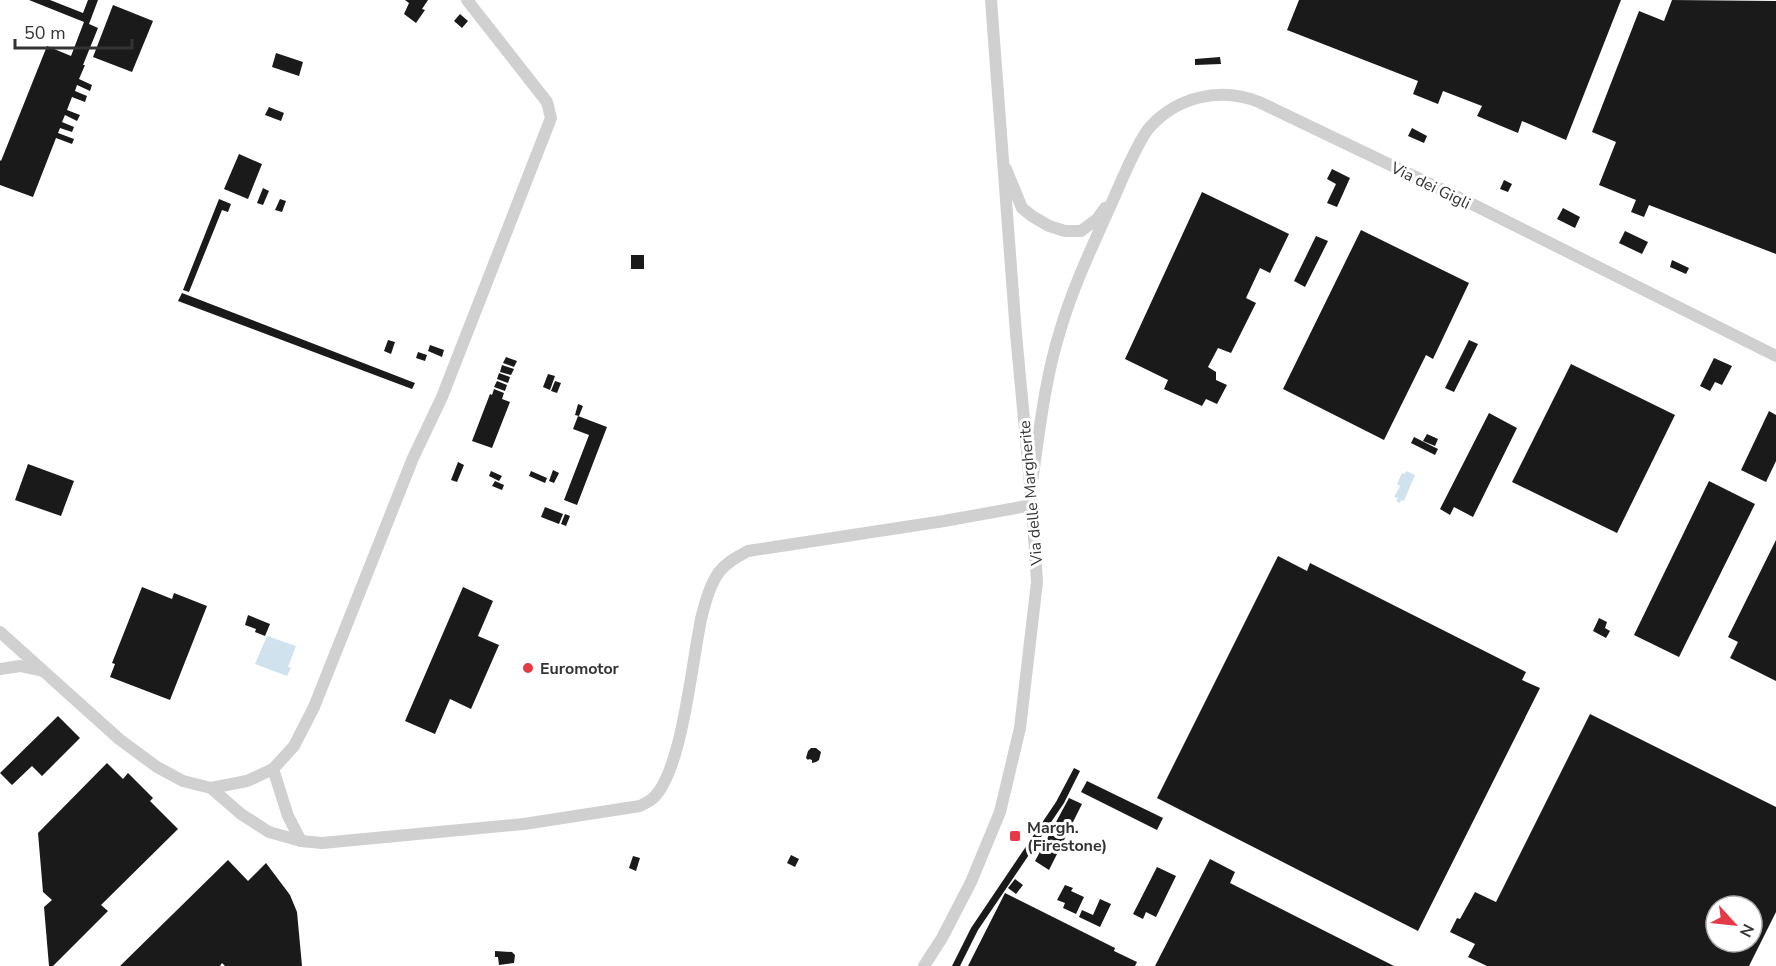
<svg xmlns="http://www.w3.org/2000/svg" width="1776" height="966" font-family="'Nunito Sans',sans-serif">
  <rect width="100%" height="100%" fill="#fff"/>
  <g fill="#cfe2ee">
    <path d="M1406 471 1415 475 1404 501 1401 500 1400 503 1396 501 1398 498 1394 497 1400 486 1397 484 1402 473 1405 474Z"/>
    <path d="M267 636 296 646 288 667 291 668 287 676 255 664Z"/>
  </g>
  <g fill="#1a1a1a" fill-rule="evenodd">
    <path d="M29 0H50L83 13 88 0H98L89 24 98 28 83 65H85L79 79 92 85 90 91 77 85 75 91 87 96 85 102 72 97 67 110 80 115 77 121 65 115 62 122 74 127 72 132 60 128 58 133 74 139 72 144 56 138 33 197 0 185V160L1 161 47 46 71 56 84 22Z"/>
    <path d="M405 0H428L422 9 425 10 416 23 404 14 409 3Z"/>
    <path d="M1299 0H1621L1566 140 1522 121 1518 133 1477 116 1482 106 1443 91 1438 104 1413 94 1418 81 1287 30Z"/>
    <path d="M1672 0 1776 1V254L1649 205 1644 217 1631 212 1636 200 1599 185 1616 142 1592 132 1639 11 1664 21Z"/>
    <path d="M113 5 153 21 132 72 93 57Z"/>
    <path d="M460 14 468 21 462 28 454 21Z"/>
    <path d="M276 53 303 62 299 76 272 67Z"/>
    <path d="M1220 57 1221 64 1195 65V59Z"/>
    <path d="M269 107 284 113 281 121 265 115Z"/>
    <path d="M1412 128 1427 136 1424 143 1408 136Z"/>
    <path d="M239 154 262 164 248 199 224 189Z"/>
    <path d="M1332 169 1350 178 1337 207 1327 203 1336 184 1327 179Z"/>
    <path d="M1504 180 1512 184 1508 192 1500 189Z"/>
    <path d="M263 188 269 191 263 205 257 203Z"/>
    <path d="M1202 192 1289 234 1270 273 1260 268 1246 298 1256 303 1231 353 1218 348 1208 367 1216 372V380L1227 385 1217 404 1206 399 1202 406 1164 389 1168 380 1125 359Z"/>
    <path d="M219 199 231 204 228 212 222 210 189 292 183 290Z"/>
    <path d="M280 199 286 201 282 212 275 210Z"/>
    <path d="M1563 208 1580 217 1575 228 1557 219Z"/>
    <path d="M1361 230 1469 283 1433 359 1426 355 1384 440 1283 389Z"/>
    <path d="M1625 231 1648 242 1642 254 1619 243Z"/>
    <path d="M1316 236 1328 241 1305 287 1294 281Z"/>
    <rect x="631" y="255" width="13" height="14"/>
    <path d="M1672 260 1689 268 1686 274 1670 267Z"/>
    <path d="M182 293 415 383 412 389 178 301Z"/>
    <path d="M388 340 395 342 391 354 384 351Z"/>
    <path d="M1469 340 1478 344 1454 392 1445 388Z"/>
    <path d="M430 345 444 350 442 357 428 351Z"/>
    <path d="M418 352 427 355 425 361 416 358Z"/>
    <path d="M506 357 517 361 514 367 503 363Z"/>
    <path d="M1714 358 1732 366 1722 385 1715 382 1710 391 1700 386Z"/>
    <path d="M1571 364 1675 415 1617 533 1512 482Z"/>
    <path d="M502 365 514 369 511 375 500 372Z"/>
    <path d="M499 373 510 377 508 383 497 379Z"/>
    <path d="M548 374 555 376 550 390 543 387Z"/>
    <path d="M497 381 507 385 505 391 494 387Z"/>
    <path d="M555 381 561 383 557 393 551 391Z"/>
    <path d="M494 389 504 393 502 399 510 402 492 448 472 441 490 394 492 395Z"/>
    <path d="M578 404 583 406 579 416 575 415Z"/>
    <path d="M1769 411 1776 415V461L1766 482 1741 470Z"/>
    <path d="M1489 413 1517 428 1473 517 1454 507 1450 515 1440 509Z"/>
    <path d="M578 416 607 427 577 505 564 500 589 435 573 429Z"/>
    <path d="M1427 434 1438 439 1435 446 1423 441Z"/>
    <path d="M1414 437 1438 449 1435 455 1411 443Z"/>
    <path d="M458 462 464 465 457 482 451 480Z"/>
    <path d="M28 464 74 481 61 516 15 500Z"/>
    <path d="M553 470 559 473 554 483 549 481Z"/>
    <path d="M491 471 502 476 499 481 489 476Z"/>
    <path d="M531 471 547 478 545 483 529 476Z"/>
    <path d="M495 481 504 485 502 490 492 486Z"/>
    <path d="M1709 481 1755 504 1679 657 1634 635Z"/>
    <path d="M545 507 563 514 559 524 541 517Z"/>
    <path d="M565 514 570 516 566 526 561 524Z"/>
    <path d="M1776 540V681L1730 658 1738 642 1728 637Z"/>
    <path d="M1278 556 1307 571 1310 563 1526 672 1522 680 1540 688 1418 931 1157 798Z"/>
    <path d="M142 587 172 599 174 593 207 606 170 700 110 677 115 664 112 663Z"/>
    <path d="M463 587 493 601 478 636 499 645 471 709 450 699 435 734 405 721Z"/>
    <path d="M248 615 270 624 265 636 255 632 256 629 245 625Z"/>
    <path d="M1599 618 1607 622 1605 628 1610 631 1606 638 1593 631Z"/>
    <path d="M1590 714 1776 807V912L1749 966H1487L1468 957 1475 944 1450 932 1457 918 1460 919 1475 892 1496 902ZM1716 906H1752V942H1716Z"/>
    <path d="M58 716 80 738 42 776 32 766 12 785 0 773Z"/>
    <path d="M811 748H816L821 752 819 760 816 762 812 763V760L809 759 808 760 806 758 808 751Z"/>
    <path d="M107 763 123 779 128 773 153 798 150 801 178 829 101 905 108 911 53 966H49L44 907 52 900 43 892 38 833Z"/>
    <path d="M1074 768 1080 771 1064 803 978 930 960 966H952L971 928 1056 802Z"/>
    <path d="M1087 781 1163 818 1157 830 1081 792Z"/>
    <path d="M1069 798 1082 804 1049 870 1035 861Z"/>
    <path d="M791 855 799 859 795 867 787 863Z"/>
    <path d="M633 856 640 858 636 871 629 868Z"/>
    <path d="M1210 859 1235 872 1230 883 1394 966H1155Z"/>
    <path d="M228 860 248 881 266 863 290 895 297 912 302 966H225L222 963 220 966H120Z"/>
    <path d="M1157 867 1176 876 1156 917 1146 912 1143 919 1133 914Z"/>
    <path d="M1015 879 1023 885 1016 894 1008 888Z"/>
    <path d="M1065 885 1073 888 1071 891 1084 897 1076 914 1063 908 1065 903 1057 900Z"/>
    <path d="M1005 893 1115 948 1114 951 1137 962 1135 966H968Z"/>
    <path d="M1100 899 1111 904 1100 927 1079 917 1082 910 1093 915Z"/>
    <path d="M495 951 512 952 515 955 514 963 499 965 498 957H495Z"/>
  </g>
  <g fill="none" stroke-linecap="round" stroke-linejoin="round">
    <g stroke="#d0d0d0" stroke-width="12">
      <path d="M1006 169 1022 208 1032 216 1049 226 1065 231H1081L1097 219 1105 208"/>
      <path d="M1031 488C1039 436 1044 382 1060 331 1073 286 1094 243 1113 200 1121 182 1138 140 1150 127 1178 96 1221 87 1259 102L1472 204 1776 356"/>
      <path d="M0 632 119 739 157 767 183 781 211 788 247 781 273 769 294 746 314 707 413 458 442 397 551 118 547 102 467 0"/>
      <path d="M0 669 20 666 43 671"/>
      <path d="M211 788 241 814 269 832 301 841 288 816 273 769"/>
      <path d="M301 841 322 843 524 824 640 806C644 804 648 802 652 799 683 773 692 657 702 615 706 600 710 585 719 572 727 562 737 557 748 551L944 521 1032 505"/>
      <path d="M924 966 942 938 971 882 1000 812 1020 728 1037 582 1032 505 1016 334 991 0"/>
    </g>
  </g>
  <g fill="#e63946" stroke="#fff" stroke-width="2">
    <circle cx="528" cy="668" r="6"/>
    <rect x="1009" y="830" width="12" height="12" rx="3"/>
  </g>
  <g text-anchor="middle" stroke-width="6" stroke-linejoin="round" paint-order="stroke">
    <g font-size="16" fill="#333" stroke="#fff">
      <text transform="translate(1431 185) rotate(26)" y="6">Via dei Gigli</text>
      <text transform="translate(1030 493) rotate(-95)" y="6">Via delle Margherite</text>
    </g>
    <g font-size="16" font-weight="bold" fill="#333" stroke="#fff" text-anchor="start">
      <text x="540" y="674">Euromotor</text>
      <text x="1027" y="833">Margh.<tspan x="1027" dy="18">(Firestone)</tspan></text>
    </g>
  </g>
  <g transform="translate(1734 924) rotate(117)"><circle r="28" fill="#ffffff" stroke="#adadad" stroke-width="1.5"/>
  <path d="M0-4.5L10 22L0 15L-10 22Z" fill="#e63946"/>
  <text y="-9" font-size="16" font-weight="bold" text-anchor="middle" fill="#333333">N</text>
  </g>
  <path d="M15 39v9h117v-9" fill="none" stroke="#333333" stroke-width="3"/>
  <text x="24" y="39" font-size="18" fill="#333333" stroke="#ffffff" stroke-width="4.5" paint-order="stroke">50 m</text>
</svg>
